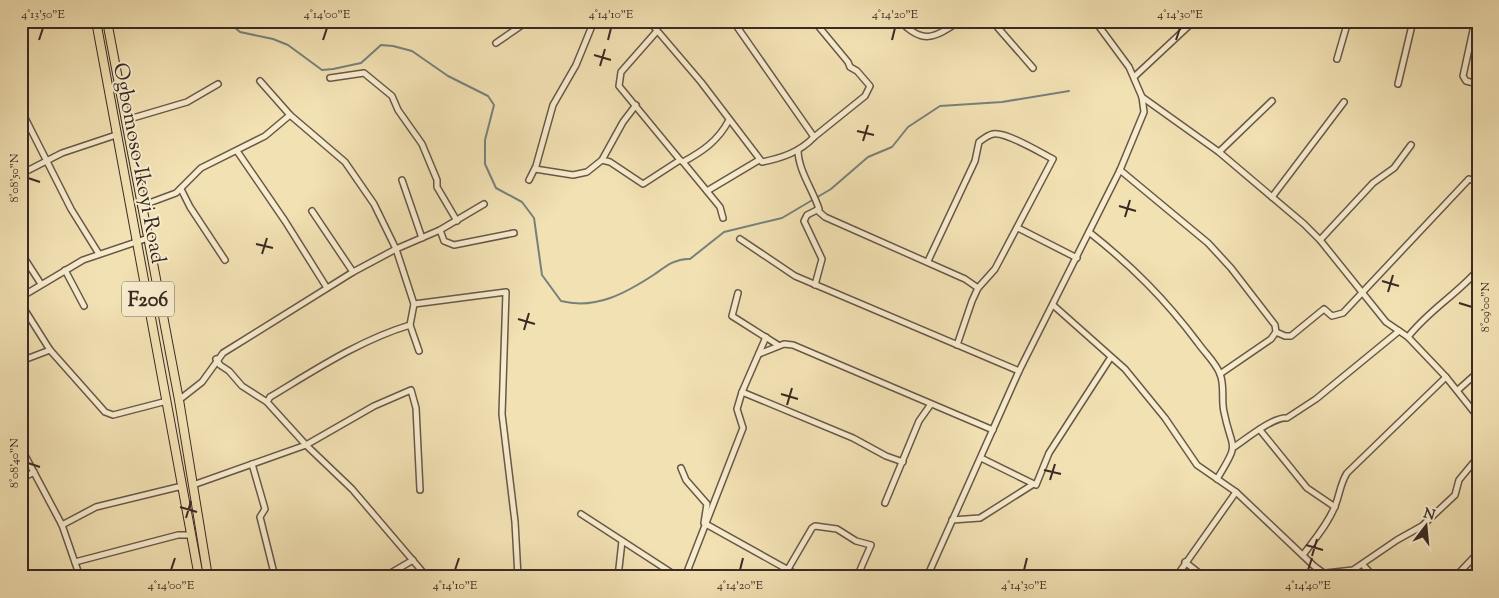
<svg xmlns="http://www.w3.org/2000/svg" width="1499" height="598" font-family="'Sorts Mill Goudy',serif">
  <rect width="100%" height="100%" fill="#f2e1b3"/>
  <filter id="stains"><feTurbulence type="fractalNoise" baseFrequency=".004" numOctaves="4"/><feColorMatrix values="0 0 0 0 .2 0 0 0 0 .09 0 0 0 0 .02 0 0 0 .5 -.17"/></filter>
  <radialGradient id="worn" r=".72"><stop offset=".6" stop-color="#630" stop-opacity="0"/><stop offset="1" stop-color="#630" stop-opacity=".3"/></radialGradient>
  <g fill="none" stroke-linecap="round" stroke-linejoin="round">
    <path stroke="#76817c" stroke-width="2" d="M227 21 240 32 273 39 288 45 322 70 333 69 361 63 381 45 393 46 412 51 448 76 488 96 494 105 485 140V164L496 188 522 202 534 218 542 275 561 301C596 310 626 293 655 274 666 266 676 258 690 259L724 232 782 218 831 189 868 157 892 147 908 127 940 106 1002 102 1069 91"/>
    <defs>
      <g id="minor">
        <path d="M649 21 701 82 762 162C782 158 800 152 814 137L733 21"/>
        <path d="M900 21C923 45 934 38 960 21"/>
        <path d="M992 21 1033 68"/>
        <path d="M1475 21 1463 76 1466 81 1478 84"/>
        <path d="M21 26 28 21"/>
        <path d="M657 31 621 72 619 86 680 160"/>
        <path d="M496 43 528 21"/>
        <path d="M1337 59 1348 21"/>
        <path d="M1134 77 1194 21"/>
        <path d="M330 78 364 73 392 96 398 110 422 144 437 180V187L457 221"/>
        <path d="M260 81 290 115 345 162 374 204 396 249 414 304 410 325 419 351"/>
        <path d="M1398 84 1413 21"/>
        <path d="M1142 97 1219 152 1304 224 1320 240 1386 322 1408 337 1446 377 1478 417"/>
        <path d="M636 105 623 122 602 160 610 162 643 184 680 160 683 162C703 151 718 141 729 120"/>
        <path d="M21 110 71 209 99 254"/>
        <path d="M126 120 187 102 218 84"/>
        <path d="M814 137 865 96 870 86 857 71 850 67 848 62 814 21"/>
        <path d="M798 150C798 170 813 190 819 209L807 215 804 221 822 259 815 285"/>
        <path d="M237 151 285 221 327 288"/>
        <path d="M1219 152 1272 101"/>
        <path d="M683 162 720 207 723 218"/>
        <path d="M535 169 573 175 587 172 602 160"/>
        <path d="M1120 170 1208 243 1231 268 1275 325 1276 332 1271 339 1220 374"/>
        <path d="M21 174 62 153 116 135"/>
        <path d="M402 180 422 238"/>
        <path d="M529 180 536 166 553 105 576 65 594 21"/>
        <path d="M181 189 190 207 225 260"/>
        <path d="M707 191 759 160"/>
        <path d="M1272 197 1344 102"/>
        <path d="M141 206 176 193 201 168 265 136 290 115"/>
        <path d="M817 210 825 217 965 279 978 288"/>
        <path d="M312 211 353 272"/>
        <path d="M1018 228 1077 258"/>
        <path d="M440 230 444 241 454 245 514 233"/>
        <path d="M1089 232C1132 266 1165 299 1198 343 1205 353 1216 363 1220 374 1225 386 1221 400 1224 412 1232 452 1241 440 1217 479"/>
        <path d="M740 239 795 276 1019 371"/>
        <path d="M1320 240 1373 183 1394 168 1411 145"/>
        <path d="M21 253 41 284"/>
        <path d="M928 261 975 161 979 142C983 139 988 135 993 134 1005 131 1041 153 1053 159L995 269 978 288 972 301 957 345"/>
        <path d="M65 270 84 306"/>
        <path d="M738 293 732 316 778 345"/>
        <path d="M21 297 83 260 148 238"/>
        <path d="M21 304 50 350 105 412 113 415 167 401"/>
        <path d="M414 304 506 292 502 414 515 522 518 577"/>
        <path d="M1053 305 1125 369 1165 418 1197 465 1236 492 1314 566 1329 577"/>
        <path d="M410 325C360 340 315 370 270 397L267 402 306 445 352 489 427 577"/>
        <path d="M1276 332 1285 336H1291L1324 309 1332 316 1343 313 1469 179 1477 182"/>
        <path d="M1408 337C1428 311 1456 295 1478 270"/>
        <path d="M759 354 784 344 793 345 993 430"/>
        <path d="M216 359 220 365 229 371 242 386 267 402"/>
        <path d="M21 361 50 350"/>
        <path d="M1458 390 1478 372"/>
        <path d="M742 392 853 438 886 456 903 462"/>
        <path d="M179 400 202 382 223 353 353 272 396 249 440 230 484 204"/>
        <path d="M1260 430 1307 488 1335 507"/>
        <path d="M1234 447C1246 439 1274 416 1287 418L1316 399 1399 331"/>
        <path d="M21 448 62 525 80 577"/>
        <path d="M981 458 1036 485 1049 453 1111 357"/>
        <path d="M252 464 265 509 260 517 275 577"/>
        <path d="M681 468 686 480 707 504 704 523 801 577"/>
        <path d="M21 479 34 472"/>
        <path d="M193 485 306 445 374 406 411 390 416 408 420 490"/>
        <path d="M885 503 919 421 931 404"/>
        <path d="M581 514 678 577"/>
        <path d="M952 520 980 518 1032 485"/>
        <path d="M62 525 96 507 178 487 183 489"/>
        <path d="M1303 555C1314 540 1328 524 1335 506 1340 494 1340 484 1347 473L1446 377"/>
        <path d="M75 562 178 535H191"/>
        <path d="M1185 562 1204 577"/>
        <path d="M1363 565 1374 577"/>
        <path d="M788 569 812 528 815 526 837 529 856 541 871 545 857 577"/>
        <path d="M1326 573 1353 570 1397 540 1422 526 1455 495 1459 480 1478 457"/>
        <path d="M384 577 413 560"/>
        <path d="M618 577 622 541"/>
        <path d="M685 577 743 428 737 409 742 392 766 337"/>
        <path d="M927 577 1019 371 1120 170 1144 112 1142 97 1129 67 1095 21"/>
        <path d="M1176 577 1236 492"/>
        <path d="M1455 577 1478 553"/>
      </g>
      <g id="primary">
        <path d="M96 21 199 577"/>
        <path d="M107 21 179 400 208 577"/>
      </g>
    </defs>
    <use href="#minor" stroke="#685848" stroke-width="8"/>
    <use href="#primary" stroke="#3a2a24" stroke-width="10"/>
    <use href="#minor" stroke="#f7ecce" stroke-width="5"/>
    <use href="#primary" stroke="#f2e1b3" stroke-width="8"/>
  </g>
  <path fill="none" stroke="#3a2a24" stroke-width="2" d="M39 40 43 28M323 40 327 28M608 40 611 28M892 40 895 28M1176 40 1180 28M594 55 611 60M600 66 605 49M857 131 874 135M863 141 868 125M28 178 40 182M1119 206 1136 211M1125 217 1130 200M256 244 273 248M262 254 267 238M1382 281 1399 286M1388 292 1393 275M1459 303 1472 307M518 319 535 324M524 330 529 313M781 394 798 399M787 405 792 388M28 463 40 467M1044 470 1061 474M1050 480 1055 464M180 507 197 512M186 518 191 501M1306 545 1323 550M1312 556 1317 539M171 570 175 558M455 570 459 558M740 570 743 558M1024 570 1027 558M1308 570 1312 558"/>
  <g text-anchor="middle" stroke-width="4" stroke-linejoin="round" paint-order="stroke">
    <rect fill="#f7ecce" stroke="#736457" stroke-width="1" x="122" y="281.5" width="52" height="35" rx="4"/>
    <g font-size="20" font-weight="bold" fill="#3a2a24">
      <text x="148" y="306">F206</text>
    </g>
    <g font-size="21" fill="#3a2a24" stroke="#f7ecce">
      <text transform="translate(140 163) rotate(79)" y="7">Ogbomoso-Ikoyi Road</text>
    </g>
  </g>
  <rect width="1499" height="598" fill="none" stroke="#f2e1b3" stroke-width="55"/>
  <g transform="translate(1426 526) rotate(16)" stroke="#f7ecce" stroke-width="4" paint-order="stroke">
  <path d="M0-4L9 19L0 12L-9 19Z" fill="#3a2a24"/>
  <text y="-8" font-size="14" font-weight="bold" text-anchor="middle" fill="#3a2a24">N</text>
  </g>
  <rect x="28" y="28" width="1444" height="542" fill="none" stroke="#3a2a24" stroke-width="2"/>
  <g font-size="12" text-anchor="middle" fill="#3a2a24">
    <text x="43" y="18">4°13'50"E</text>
    <text x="327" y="18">4°14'00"E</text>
    <text x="611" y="18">4°14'10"E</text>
    <text x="895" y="18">4°14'20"E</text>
    <text x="1180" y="18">4°14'30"E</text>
    <text transform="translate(14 178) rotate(-90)" y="4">8°08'50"N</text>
    <text transform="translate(1485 307) rotate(-90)" y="4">8°09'00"N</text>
    <text transform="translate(14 463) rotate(-90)" y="4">8°08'40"N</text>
    <text x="171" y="589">4°14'00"E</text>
    <text x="455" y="589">4°14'10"E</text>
    <text x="740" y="589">4°14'20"E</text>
    <text x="1024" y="589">4°14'30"E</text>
    <text x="1308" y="589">4°14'40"E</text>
  </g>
  <rect width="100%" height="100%" filter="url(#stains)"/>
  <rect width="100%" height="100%" fill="url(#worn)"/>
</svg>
